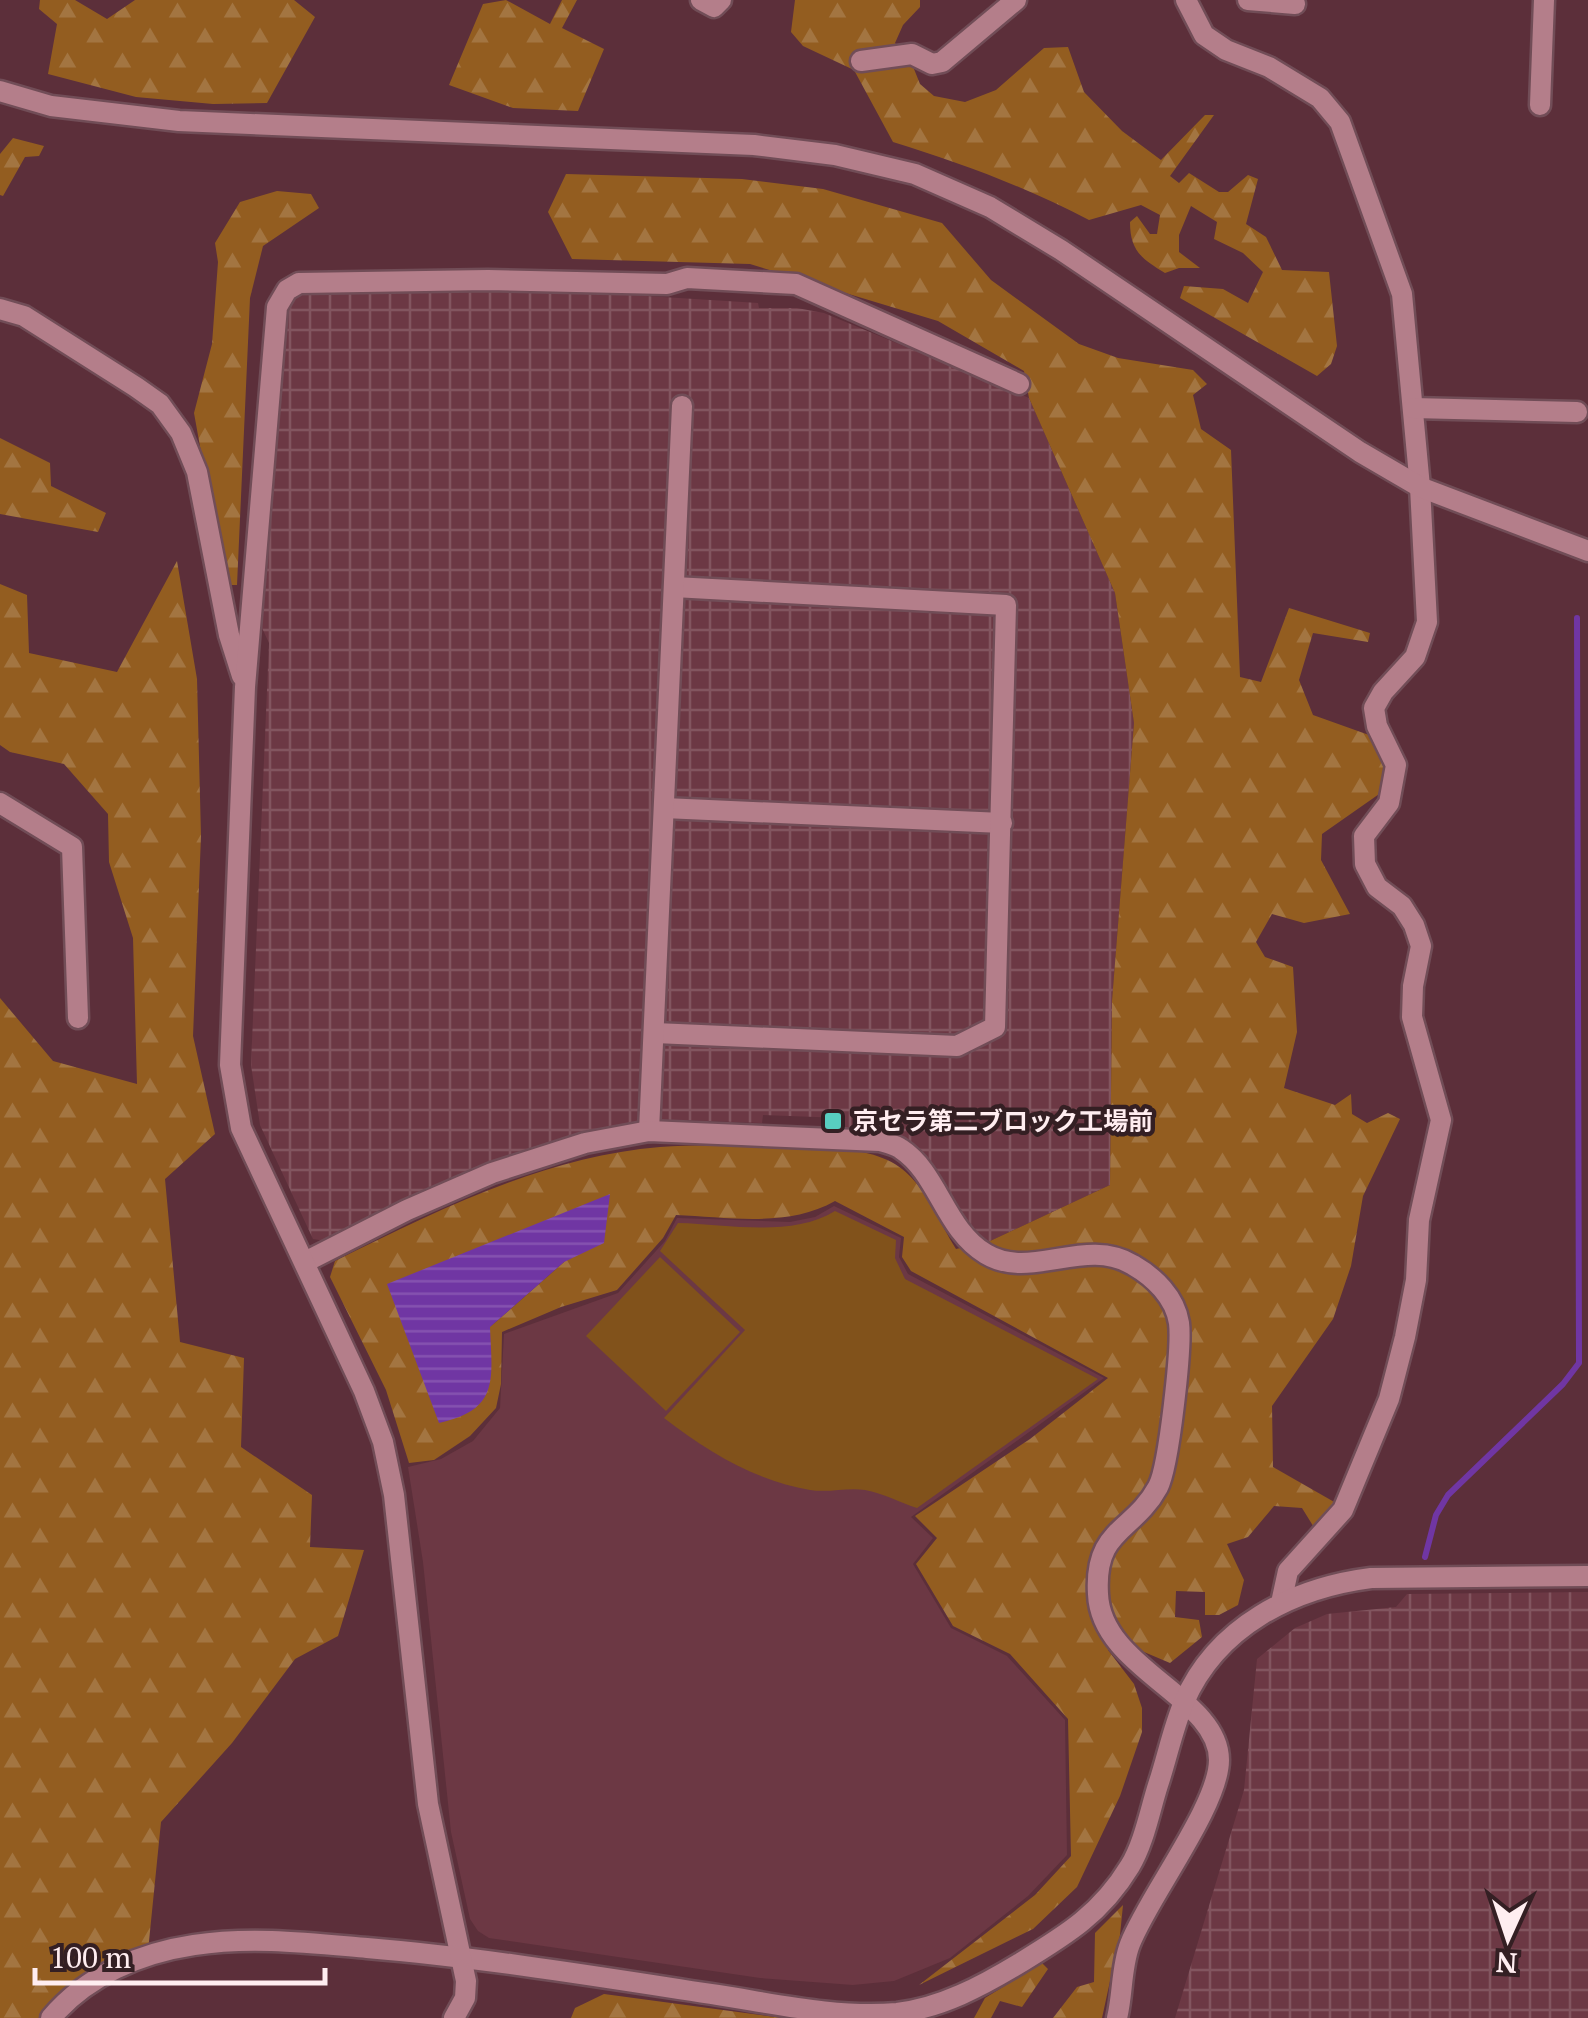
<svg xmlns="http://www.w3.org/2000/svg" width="1588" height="2018" font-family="'PT Serif','Noto Sans JP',serif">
  <defs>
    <pattern id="industrial-grid" width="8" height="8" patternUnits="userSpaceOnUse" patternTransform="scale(2.5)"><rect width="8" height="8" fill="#6c3844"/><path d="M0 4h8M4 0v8" fill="none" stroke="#82555f"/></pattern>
    <pattern id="forest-firs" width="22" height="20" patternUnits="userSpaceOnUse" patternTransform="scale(2.5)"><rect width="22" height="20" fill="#935d20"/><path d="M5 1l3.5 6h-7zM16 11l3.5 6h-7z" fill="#a37541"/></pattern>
    <pattern id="water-rules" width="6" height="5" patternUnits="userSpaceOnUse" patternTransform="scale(2.5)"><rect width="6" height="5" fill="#7036a3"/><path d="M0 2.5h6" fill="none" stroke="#8553b0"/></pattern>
  </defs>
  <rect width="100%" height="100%" fill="#5c2f3a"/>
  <path fill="#6c3844" d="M834 1206 901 1238 899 1257 908 1274 1104 1378 911 1517 933 1538 913 1564 951 1628 1007 1656 1065 1720 1067 1855 1028 1896 950 1958 894 1981 853 1985 760 1978 489 1938 478 1931 470 1919 451 1832 423 1562 408 1467 441 1459 473 1441 500 1408 504 1334 618 1293 665 1241 677 1218 790 1222 815 1217Z"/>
  <g fill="url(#industrial-grid)">
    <path d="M535 289 758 303 759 308H797L824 313 1029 398 1115 593 1134 723 1112 1001 1110 1185 988 1242 974 1233 933 1164 911 1142 881 1129 843 1127V1118L763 1115 762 1123 681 1120 617 1127 528 1150 434 1189 326 1241 313 1239 260 1125 251 1065 269 643 262 628 288 311 292 302 306 291Z"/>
    <path d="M1588 1592V2018H1175L1244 1790 1257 1659 1295 1628 1327 1614 1396 1607 1407 1594Z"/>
  </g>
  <g fill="url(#forest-firs)" fill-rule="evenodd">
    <path d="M40 0H75L107 19 135 0H294L315 17 267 103 213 104 136 97 48 74 57 24 39 9Z"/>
    <path d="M506 0 550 24 562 0H577L562 28 604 49 578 111 513 108 449 85 483 4Z"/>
    <path d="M795 0H920V7L903 25 895 43 912 64 920 84 934 96 965 102 996 90 1044 48 1068 47 1084 92 1122 131 1161 160 1205 115H1214L1170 176 1179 183 1189 173 1219 192H1228L1248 175 1258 179 1246 224 1266 237 1282 270 1329 272 1337 346 1331 364 1317 376 1180 298 1184 286 1223 289 1248 303 1263 272 1243 253 1214 239 1217 222 1191 206 1179 235V252L1200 268H1179L1165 273C1142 259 1130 251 1130 222L1137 216 1150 234H1157L1160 215 1141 205 1089 220C1026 187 961 163 893 142L854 70 803 46 791 32Z"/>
    <path d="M13 138 44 146 39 156 25 157 3 196 0 195V154Z"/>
    <path d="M566 174 742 179 823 189 942 223 991 280 1079 344 1118 358 1193 370 1207 384 1193 395 1201 429 1231 450 1240 677 1261 682 1289 608 1370 633 1368 642 1313 633 1299 680 1313 715 1369 735 1388 766 1382 792 1322 834 1321 860 1350 914 1304 923 1272 914 1256 942 1265 957 1293 967 1297 1032 1284 1088 1335 1105 1351 1094 1352 1114 1367 1123 1388 1113 1400 1119 1363 1196 1351 1266 1333 1319 1272 1406 1273 1467 1336 1503 1329 1518 1315 1529 1302 1508 1274 1506 1248 1537 1227 1544 1244 1580 1238 1605 1219 1615H1205V1592L1176 1591 1175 1617 1199 1620 1202 1637 1170 1663 1137 1649 1108 1650 1134 1684 1142 1708V1732L1120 1796 1077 1887 1033 1929 919 1985 1035 1895 1071 1856 1068 1719 1010 1654 953 1626 916 1564 937 1538 915 1516 1030 1439 1108 1378 911 1271 902 1257 904 1237 835 1201C787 1228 729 1217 676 1215L663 1238 617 1290 561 1307 502 1332 501 1384 496 1408 470 1436 434 1460 409 1463 386 1390 330 1277 335 1261C439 1210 543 1157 660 1147 718 1143 778 1148 837 1149 914 1154 920 1188 956 1249L988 1242 1110 1185 1112 1001 1134 723 1115 593 1029 398 1024 371 938 321 750 264 572 259 548 212ZM610 1195 564 1262 490 1327Z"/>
    <path d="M277 191 311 194 319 208 263 246 250 298 237 585H225L194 413 212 344 218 262 215 243 240 202Z"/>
    <path d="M0 438 50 463 51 486 106 513 98 532 0 514Z"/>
    <path d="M177 561 197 679 201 836 193 1036 215 1134 165 1179 180 1342 244 1358 241 1447 312 1495 310 1547 364 1550 338 1636 295 1659 232 1743 161 1822 148 1951C97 1961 74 1978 41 2018H0V998L53 1061 137 1084 133 938 109 862 108 814 64 764 10 752 0 745V584L27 595 29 653 117 672Z"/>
    <path d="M1123 1905 1120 1935 1102 2018H1053L1077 1987 1094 1982 1095 1933Z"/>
    <path d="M1042 1963 1048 1969 1022 2007 1000 2001 991 2018H974L985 1998Z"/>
    <path d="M604 1994 783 2018H571L575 2008Z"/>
  </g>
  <g fill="#81521b">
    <path d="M835 1211 896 1240 895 1258 905 1279 1098 1379 917 1508C901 1503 883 1493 865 1490 848 1487 829 1493 810 1490 755 1481 707 1451 664 1418L745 1330 660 1251 678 1223C728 1224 791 1238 835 1211Z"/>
    <path d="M660 1257 740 1332 666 1411 586 1336Z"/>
  </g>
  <path fill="url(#water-rules)" d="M610 1194 604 1243 564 1262 490 1327C492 1379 500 1410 439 1423L387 1284Z"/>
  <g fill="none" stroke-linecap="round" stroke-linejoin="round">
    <path stroke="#7036a3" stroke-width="6" d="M1425 1557 1436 1515 1448 1495 1563 1384 1579 1363 1577 618"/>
    <defs>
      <g id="minor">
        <path d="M701 0 714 7 721 0"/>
        <path d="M1186 0 1204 35 1226 50 1269 67 1320 98 1340 122 1402 294 1420 487 1427 622 1415 657 1383 692 1374 708 1377 726 1396 765 1389 803 1364 836 1365 864 1377 887 1402 906 1414 925 1421 946 1413 986 1412 1017 1441 1120 1419 1220 1416 1280 1405 1337 1389 1399 1343 1510 1288 1571 1281 1603"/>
        <path d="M1248 0 1295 4"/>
        <path d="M861 61 912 54 932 64 942 62 1016 0"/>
        <path d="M0 91 51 106 179 121 754 145 835 155 915 174 990 207 1061 250 1360 452 1420 487 1588 551"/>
        <path d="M1540 105 1544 0"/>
        <path d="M0 309 24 316 136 387 160 404 181 433 197 472 229 635 242 676"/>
        <path d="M1413 408 1577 412"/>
        <path d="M0 803 72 847 78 1018"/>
        <path d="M664 808 1002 823"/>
        <path d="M655 1033 957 1046 995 1027 1006 605 674 587"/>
        <path d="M649 1131 682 406"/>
        <path d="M305 1262 407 1210 492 1173 585 1143 649 1131 880 1141C887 1143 896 1145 901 1149 938 1173 945 1230 986 1254 1031 1281 1085 1236 1133 1265 1154 1277 1175 1297 1179 1323 1182 1347 1169 1466 1158 1487 1133 1533 1094 1528 1098 1594 1101 1669 1219 1697 1219 1760 1219 1806 1148 1897 1130 1944 1121 1967 1123 1994 1117 2018"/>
        <path d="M51 2018C86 1976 140 1953 194 1945 251 1936 310 1943 367 1948 485 1958 601 1977 718 1995 776 2004 837 2018 897 2013 941 2008 982 1986 1020 1963 1066 1935 1101 1914 1130 1866 1144 1843 1150 1810 1158 1785 1167 1758 1173 1728 1184 1702 1217 1626 1293 1588 1371 1578L1588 1576"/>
        <path d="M454 2018 465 1998 466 1981 428 1804 394 1495 383 1442 364 1391 241 1128 230 1065 245 687 277 307 287 290 299 283 488 280 667 284 687 278 796 284 1019 384"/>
      </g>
    </defs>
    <use href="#minor" stroke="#714d57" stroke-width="25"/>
    <use href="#minor" stroke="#b47e8a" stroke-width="20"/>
  </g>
  <rect fill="#58cec0" stroke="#341f23" stroke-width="4" x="823" y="1111" width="20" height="20" rx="5"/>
  <g text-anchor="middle" stroke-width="9" stroke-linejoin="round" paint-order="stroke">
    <g font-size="25" font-weight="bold" fill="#ffedf0" stroke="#341f23" text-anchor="start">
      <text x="853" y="1130">京セラ第二ブロック工場前</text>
    </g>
  </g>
  <g transform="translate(1508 1938) rotate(183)" stroke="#341f23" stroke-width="8" paint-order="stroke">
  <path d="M0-8L18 38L0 25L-18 38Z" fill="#ffedf0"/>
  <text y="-15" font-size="28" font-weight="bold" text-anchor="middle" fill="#ffedf0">N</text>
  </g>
  <path d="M35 1968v15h290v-15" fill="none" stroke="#ffedf0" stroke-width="5"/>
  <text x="50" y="1968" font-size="30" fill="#ffedf0" stroke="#341f23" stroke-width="8" paint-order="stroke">100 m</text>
</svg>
